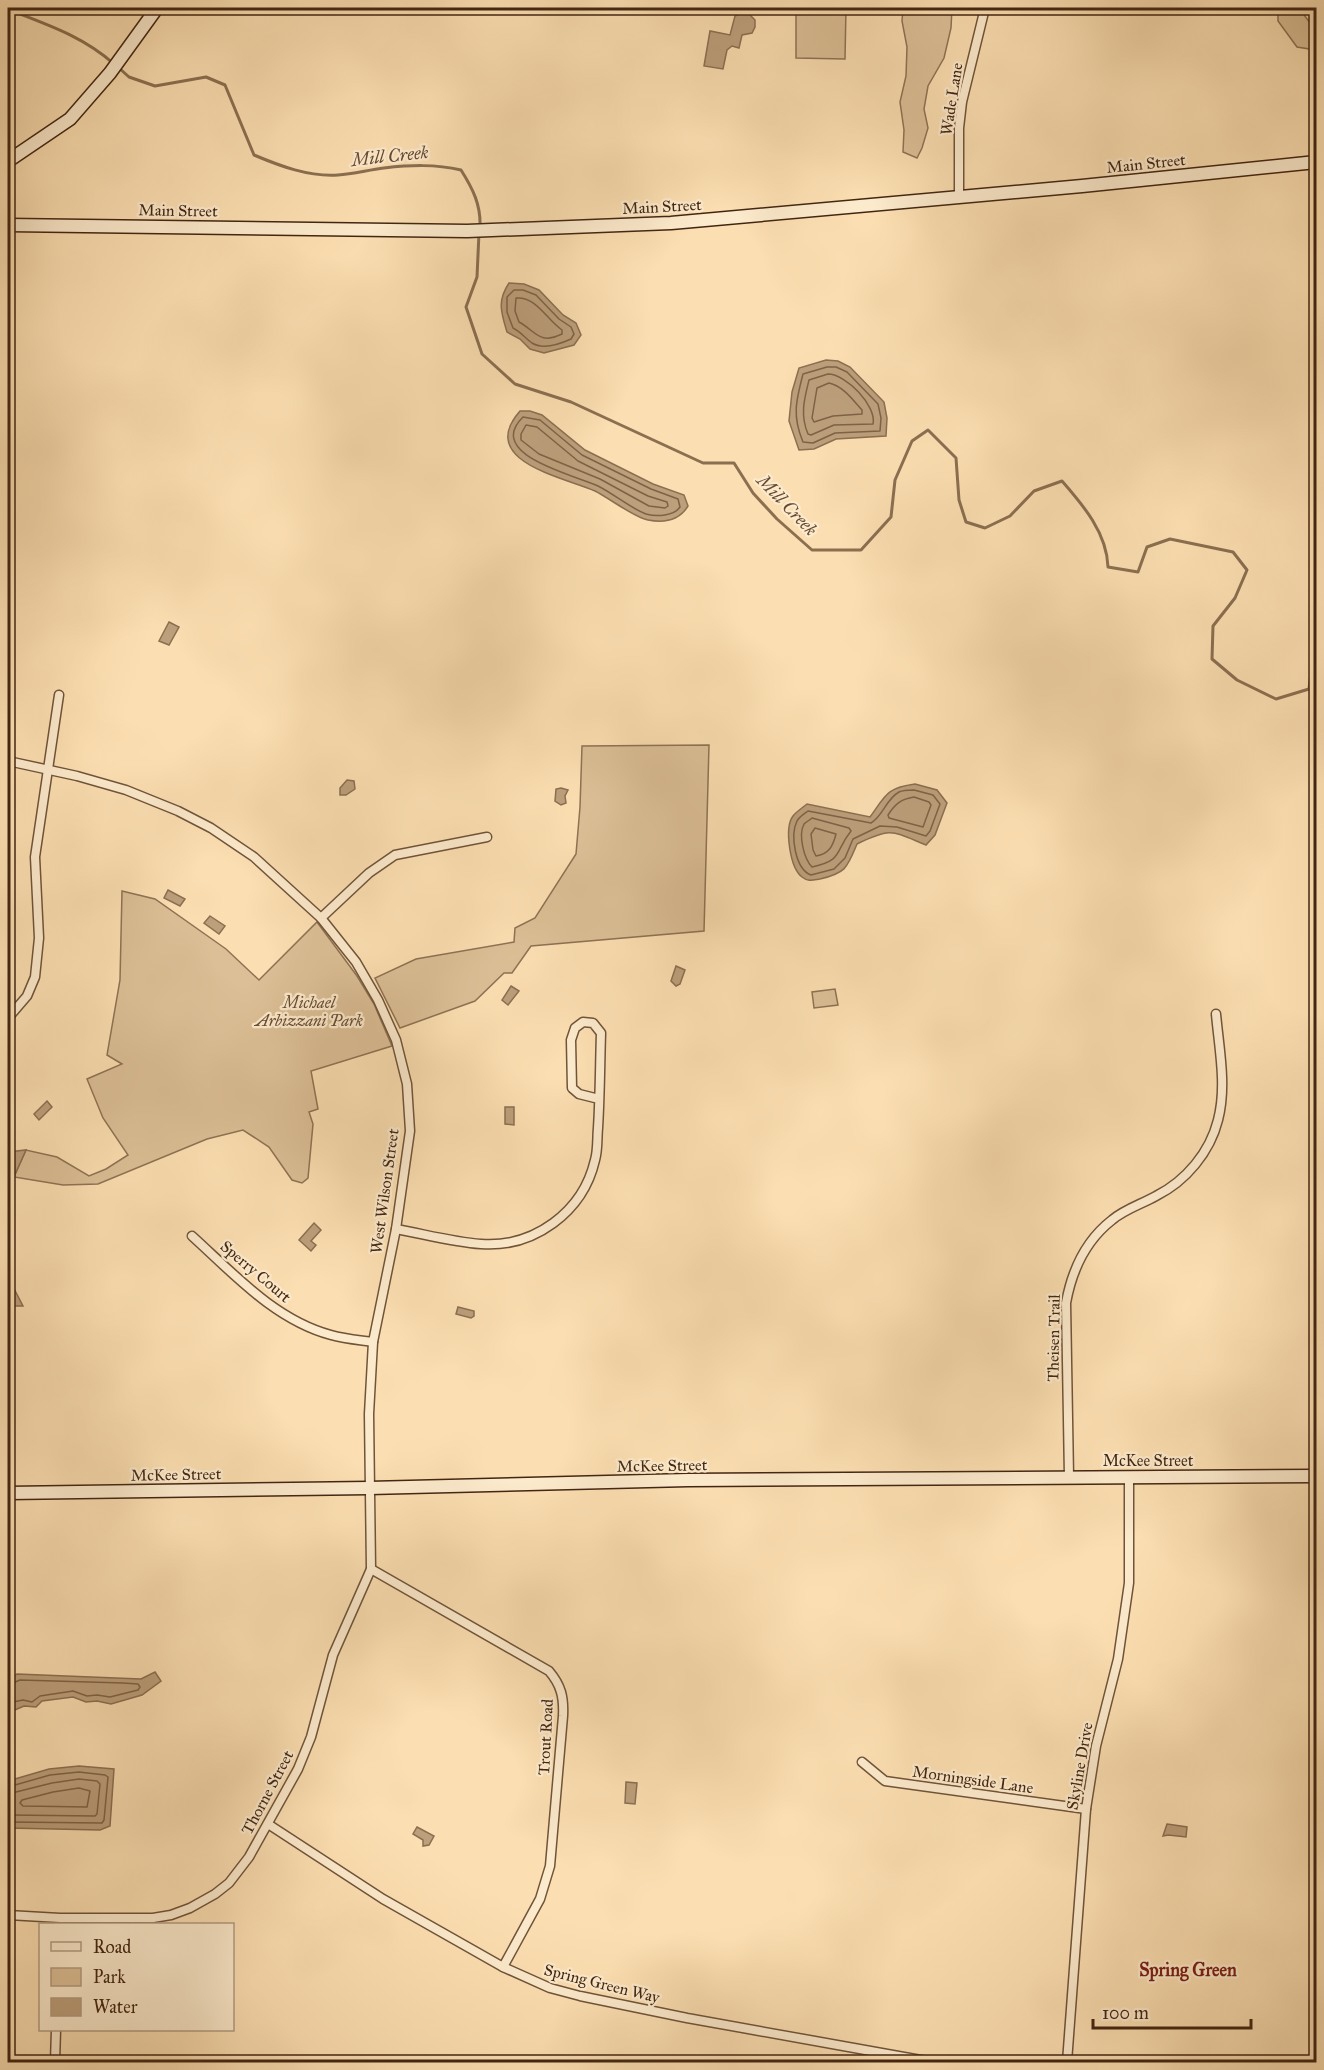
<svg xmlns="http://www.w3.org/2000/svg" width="1324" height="2070" font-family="'IM FELL Great Primer',serif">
  <rect width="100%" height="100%" fill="#fbdeb1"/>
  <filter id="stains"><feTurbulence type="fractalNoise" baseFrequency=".00333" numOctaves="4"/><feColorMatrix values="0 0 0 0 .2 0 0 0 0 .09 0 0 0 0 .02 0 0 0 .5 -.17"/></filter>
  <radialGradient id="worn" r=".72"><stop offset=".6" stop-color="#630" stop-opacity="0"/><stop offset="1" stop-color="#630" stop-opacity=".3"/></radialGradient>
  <g fill="#dcbf96" stroke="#8f7254" stroke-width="1.5">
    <path d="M796 8H846L845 59 796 58Z"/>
    <path d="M903 8H952L951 28 944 58 928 86 924 109 928 128 922 148 917 158 903 152 904 130 900 102 906 76 907 47 902 21Z"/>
    <path d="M1280 8H1299L1310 23 1316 19V50L1297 47 1278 21V10Z"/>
    <path d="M709 745 704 931 531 946 512 973H504L475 1001 400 1028 375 978 416 959 514 942 515 928 535 918 576 854 580 807 582 746Z"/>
    <path d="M122 891 155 899 226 949 259 980 317 922 357 976 374 1004 392 1046 311 1071 318 1109 309 1112 313 1124 308 1178 302 1183 292 1180 269 1147 243 1130 207 1139 98 1184 63 1185 14 1177 26 1150 57 1157 89 1176 106 1169 128 1155 103 1118 87 1079 122 1064 107 1055 120 980Z"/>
    <path d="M835 989 838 1005 814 1008 812 992Z"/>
  </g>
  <g fill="#bc9f7b" stroke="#8b6f51" stroke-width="1.5">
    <path d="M741 13 749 14 755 20V27L752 33 742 35 739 48 732 46 727 50 723 69 704 66 710 31 730 35 735 16Z"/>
    <path d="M509 283 524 284 539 290 563 315 576 323 581 335 574 345 544 353 530 349 520 339 507 332C501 312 497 301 509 283Z"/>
    <path d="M826 360 838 361 850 367 884 402 887 418 886 436 836 439 814 449 799 450 789 421 792 392 799 368Z"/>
    <path d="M520 411H530L542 415 585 450 653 484 684 495 688 506C679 521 664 523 648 520 635 518 609 498 595 491 563 477 476 461 520 411Z"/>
    <path d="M169 622 179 627 169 645 159 641Z"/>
    <path d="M347 780 354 781 355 789 346 795H340V788Z"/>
    <path d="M915 784 937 790 947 803 935 835 926 845C892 831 892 827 857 844 847 868 846 873 820 879 813 880 808 882 802 877 790 868 784 828 793 816 796 812 802 808 807 804L870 817C886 795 886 788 915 784Z"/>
    <path d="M561 788 568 790 565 796 566 803 561 805 555 801 556 789Z"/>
    <path d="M168 890 185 899 180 906 164 898Z"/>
    <path d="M210 916 225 926 219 934 204 923Z"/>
    <path d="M676 966 685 970 680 984 676 986 671 981Z"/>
    <path d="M511 986 519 991 508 1005 502 1000Z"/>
    <path d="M47 1101 52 1107 39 1120 34 1114Z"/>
    <path d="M505 1107H514V1125L505 1124Z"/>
    <path d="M26 1150 8 1190V1152Z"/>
    <path d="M314 1223 321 1230 311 1241 316 1245 311 1251 299 1240Z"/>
    <path d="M8 1277 23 1306H8Z"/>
    <path d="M458 1307 474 1311V1316L471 1318 456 1314Z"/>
    <path d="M155 1672 161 1681 142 1695 111 1704 97 1701 86 1702 73 1697 42 1701 36 1707 24 1706 15 1710 8 1709V1681L17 1674 141 1679Z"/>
    <path d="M79 1766 114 1769 110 1826 100 1830 8 1828V1781L49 1769Z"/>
    <path d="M626 1782 637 1783 635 1804 625 1803Z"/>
    <path d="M1167 1824 1187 1827 1186 1837 1168 1835 1163 1836Z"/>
    <path d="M417 1827 434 1836 429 1845 423 1846V1840L413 1834Z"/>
  </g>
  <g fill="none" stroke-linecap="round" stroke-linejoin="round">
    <g stroke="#7f6246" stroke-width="1.5">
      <path d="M514 290H523L536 295 559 319 571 327 574 334 571 339C560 344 543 350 532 343 525 338 521 332 513 328L507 312V297Z"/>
      <path d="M516 298C536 296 547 320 562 330V334C539 345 537 332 519 322L515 311Z"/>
      <path d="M827 367H836L847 372 878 404 881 418 880 431 835 433 813 443 803 442C792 416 796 401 803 374Z"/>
      <path d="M828 374C846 374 877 406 873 424L834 425 811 435 808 434C800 415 804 400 809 380Z"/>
      <path d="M829 383C843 386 853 400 862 410V414L833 416 814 422 812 418 817 388Z"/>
      <path d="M523 417 540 420 582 455 651 489 678 499 680 507C674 516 657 517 646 514 630 508 614 494 598 486 575 475 484 455 523 417Z"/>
      <path d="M526 425 537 427 578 461 648 496 667 502 668 506 665 508 649 506 600 479 539 454 521 440V434Z"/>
      <path d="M914 790 933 795 940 804 930 831 926 836 897 827 880 826 853 839 845 858 834 869 811 875C795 869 790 835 797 821 799 817 804 814 808 811L871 823C883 816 886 799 899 792 903 790 910 790 914 790Z"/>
      <path d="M914 797 929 802 931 805 923 827 889 818 888 815C895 804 901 799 914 797Z"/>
      <path d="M812 818 849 828 851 831C834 852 844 860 812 867 804 859 798 835 804 824 806 822 810 820 812 818Z"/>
      <path d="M815 828 836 834C833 846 829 854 816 856L813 850 811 834Z"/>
      <path d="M8 1685 20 1680 123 1683 138 1684 140 1687 138 1690 110 1697 97 1695 87 1696 73 1691 40 1696 32 1702 23 1700 8 1703"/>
      <path d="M8 1787 50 1775 79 1772 105 1775 108 1777 104 1820 102 1823 8 1822"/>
      <path d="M79 1788 90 1791 87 1807 23 1806 20 1803 22 1800 53 1792Z"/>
      <path d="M8 1794 52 1783 79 1779 97 1781 100 1784 97 1814 95 1816 8 1815"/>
    </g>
    <g stroke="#8b6f51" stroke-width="3">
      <path d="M16 8 20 14C54 27 86 39 114 64"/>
      <path d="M119 68 129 77 155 86 206 77 225 85 254 155C280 166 309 177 338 175 353 174 368 170 384 168 411 165 435 164 461 170 473 189 481 205 480 227"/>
      <path d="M479 233 477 277 466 307 482 354 515 384 571 402 703 463H734L753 493 777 519 812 550H861L891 517 895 480 912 441 928 430 956 458 959 500 966 522 985 528 1010 516 1034 491 1062 481C1083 505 1107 533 1108 567L1138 572 1147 547 1170 539 1233 552 1247 570 1235 598 1213 626 1212 659 1237 680 1276 699 1309 689 1316 635"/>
    </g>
    <defs>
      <g id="street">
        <path d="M959 197V128L962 102 985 8"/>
        <path d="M8 761 77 776 126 790 178 811 211 828 254 857 321 918 356 962 378 1000 396 1040 407 1084 410 1131 396 1229 373 1342 369 1414 371 1569 333 1655 311 1737 298 1769 249 1857 229 1883 215 1894 190 1908 171 1915 153 1918H60L8 1915"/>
        <path d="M321 918 369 873 395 855 487 837"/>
        <path d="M8 1018 27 996 35 977 39 938 35 857 59 695"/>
        <path d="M396 1229C424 1234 453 1242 481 1244 534 1248 583 1212 595 1160 598 1150 597 1138 598 1128 600 1096 600 1064 601 1033L593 1023 583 1022 575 1028 571 1040 572 1088 579 1094 599 1099"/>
        <path d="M192 1236C234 1274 275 1320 331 1335 345 1339 359 1340 373 1342"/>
        <path d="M1069 1477 1066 1303C1072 1270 1085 1241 1112 1220 1125 1209 1142 1204 1156 1196 1186 1181 1210 1152 1218 1120 1227 1086 1219 1048 1216 1014"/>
        <path d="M371 1569 549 1671C561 1685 564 1697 563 1716L550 1866 540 1899 503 1967"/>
        <path d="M862 1762 885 1781 1086 1809"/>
        <path d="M268 1824 383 1899 503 1967 550 1988 580 1996 687 2018 932 2062"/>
        <path d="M55 2062 56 2030"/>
        <path d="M1067 2062 1086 1809 1096 1746 1118 1659 1129 1583V1477"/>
      </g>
      <g id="secondary">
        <path d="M8 161 70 119 110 73 157 8"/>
        <path d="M8 225 467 231 671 223 1082 186 1316 162"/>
        <path d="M8 1493 369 1488 688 1480 1316 1476"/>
      </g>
    </defs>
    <use href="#street" stroke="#70543a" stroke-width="11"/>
    <use href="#secondary" stroke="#422612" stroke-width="15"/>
    <use href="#street" stroke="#fceacc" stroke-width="8"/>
    <use href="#secondary" stroke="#fceacc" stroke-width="12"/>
  </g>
  <g text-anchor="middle" stroke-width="4.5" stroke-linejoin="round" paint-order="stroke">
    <g font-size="16" fill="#422612" stroke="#fceacc">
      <text transform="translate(951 99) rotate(-81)" y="6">Wade Lane</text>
      <text transform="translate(1146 163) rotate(-6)" y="6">Main Street</text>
      <text transform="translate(662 206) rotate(-3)" y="6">Main Street</text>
      <text transform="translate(178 210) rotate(1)" y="6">Main Street</text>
      <text transform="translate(384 1191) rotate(-82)" y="6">West Wilson Street</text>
      <text transform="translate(256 1271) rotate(40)" y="6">Sperry Court</text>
      <text transform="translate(1053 1338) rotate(-89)" y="6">Theisen Trail</text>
      <text x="1148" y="1466">McKee Street</text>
      <text transform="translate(662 1465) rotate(-1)" y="6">McKee Street</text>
      <text transform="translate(176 1474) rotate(-1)" y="6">McKee Street</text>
      <text transform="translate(545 1737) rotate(-87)" y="6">Trout Road</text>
      <text transform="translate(1079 1766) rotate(-80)" y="6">Skyline Drive</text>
      <text transform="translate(973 1779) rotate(8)" y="6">Morningside Lane</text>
      <text transform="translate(267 1792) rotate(-62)" y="6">Thorne Street</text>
      <text transform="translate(602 1983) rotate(14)" y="6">Spring Green Way</text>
    </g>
    <g font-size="16" font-style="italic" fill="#684c33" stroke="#fceacc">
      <text x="309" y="1008">Michael<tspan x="309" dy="18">Arbizzani Park</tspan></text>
    </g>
    <g font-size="18" font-style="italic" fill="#674a32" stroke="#fceacc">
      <text transform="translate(390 156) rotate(-6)" y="6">Mill Creek</text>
      <text transform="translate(787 505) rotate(46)" y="6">Mill Creek</text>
    </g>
    <g font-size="18" font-weight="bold" fill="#7a1f14" stroke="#fceacc">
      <text x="1188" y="1976">Spring Green</text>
    </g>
  </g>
  <rect width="1324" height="2070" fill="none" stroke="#fbdeb1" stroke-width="30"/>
  <rect x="9" y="9" width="1306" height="2052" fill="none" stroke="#422612" stroke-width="3"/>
  <rect x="15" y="15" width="1294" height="2040" fill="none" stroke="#422612" stroke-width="1.5"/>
  <rect x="39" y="1923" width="195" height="108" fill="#fceacc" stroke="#b29c82" stroke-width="1.5"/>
  <rect x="51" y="1942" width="30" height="9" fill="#fceacc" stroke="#b29c82" stroke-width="1.5"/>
  <text x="93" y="1953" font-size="18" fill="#422612">Road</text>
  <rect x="51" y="1968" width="30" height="18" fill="#dcbf96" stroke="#b29c82" stroke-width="1.5"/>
  <text x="93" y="1983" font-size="18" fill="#422612">Park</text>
  <rect x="51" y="1998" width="30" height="18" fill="#bc9f7b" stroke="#b29c82" stroke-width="1.5"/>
  <text x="93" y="2013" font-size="18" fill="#422612">Water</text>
  <path d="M1093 2019v9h158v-9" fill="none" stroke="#422612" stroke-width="3"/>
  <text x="1102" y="2019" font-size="18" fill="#422612" stroke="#fceacc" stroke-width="4.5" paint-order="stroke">100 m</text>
  <rect width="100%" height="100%" filter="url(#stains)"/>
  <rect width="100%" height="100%" fill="url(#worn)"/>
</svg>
